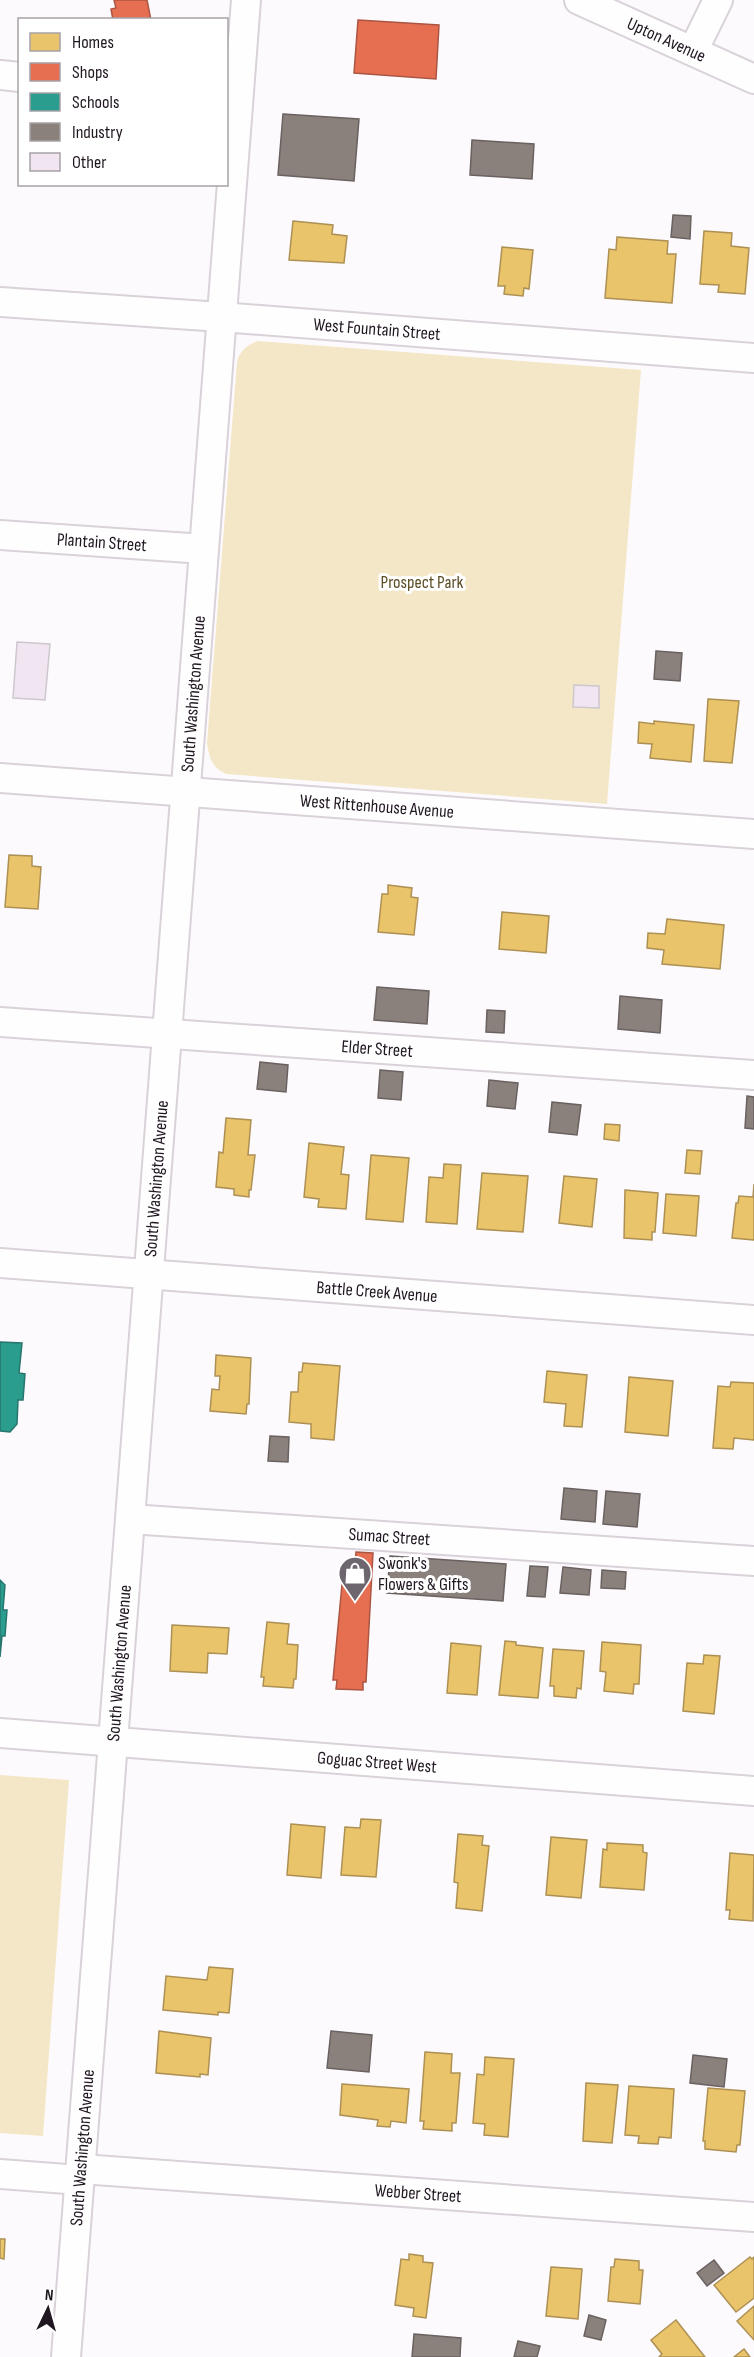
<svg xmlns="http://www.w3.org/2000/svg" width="754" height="2357" font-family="'Sofia Sans Condensed',sans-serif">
  <rect width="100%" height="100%" fill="#fdfafd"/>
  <g fill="#f4e7c7">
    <path d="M258 341 641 370 607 804 227 774C212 769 209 757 207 743L237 362C240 350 247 345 258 341Z"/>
    <path d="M0 1775 69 1780 43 2136 0 2133Z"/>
  </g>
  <g fill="#e9c46a" stroke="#ad9054" stroke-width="1.5">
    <path d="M293 221 333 225 332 234 347 236 344 263 289 260Z"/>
    <path d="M704 231 732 233 731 246 749 248 745 294 718 292 719 285 700 284Z"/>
    <path d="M617 237 668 241 667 254H676L672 303 605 298 609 249 616 250Z"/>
    <path d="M502 247 533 250 529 289 524 288 523 296 504 294 505 286H498Z"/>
    <path d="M708 699 739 701 732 763 704 761Z"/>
    <path d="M654 721 694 725 691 762 650 758 652 744 638 743 639 722 654 724Z"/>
    <path d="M9 855 32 856V866L41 867 38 909 5 907Z"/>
    <path d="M388 885 412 888 411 897 418 898 414 935 378 932 382 894H388Z"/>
    <path d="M502 912 549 916 546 953 499 949Z"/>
    <path d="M667 919 724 925 720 969 662 964 664 950 647 948 648 933 665 934Z"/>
    <path d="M226 1118 251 1120 248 1155H255L251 1190H249V1197L234 1195V1189L216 1187 219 1152 223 1153Z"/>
    <path d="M605 1124 620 1125 619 1141 604 1139Z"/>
    <path d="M309 1143 344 1147 341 1174 349 1175 346 1209 318 1207 319 1199 304 1197Z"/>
    <path d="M687 1150 702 1151 700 1174 685 1173Z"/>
    <path d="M371 1155 409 1158 403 1222 366 1219Z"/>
    <path d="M444 1164 461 1165 457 1224 426 1222 429 1177 443 1178Z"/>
    <path d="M482 1173 528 1176 523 1232 477 1229Z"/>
    <path d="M564 1176 597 1179 592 1227 559 1223Z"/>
    <path d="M754 1184V1240L732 1238 736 1203H738L739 1196 753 1197Z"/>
    <path d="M625 1190 658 1193 655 1232H652V1240L624 1238Z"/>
    <path d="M666 1194 699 1196 696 1236 663 1233Z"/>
    <path d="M216 1355 251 1358 249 1404H247L246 1414 210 1411 212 1389 219 1390 220 1376H215Z"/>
    <path d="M303 1363 340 1366 334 1440 311 1438V1424L289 1422 291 1392H298L299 1372H302Z"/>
    <path d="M547 1371 587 1375 582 1427 564 1426 566 1404 544 1402Z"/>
    <path d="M629 1377 673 1381 668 1436 625 1432Z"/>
    <path d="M731 1382 754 1383V1440L734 1438 733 1449 713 1448 718 1386 730 1387Z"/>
    <path d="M267 1622 289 1624 287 1644 298 1645 296 1679H294L293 1688 263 1686 264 1677H261Z"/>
    <path d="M172 1625 229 1628 227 1654 208 1653 207 1673 170 1671Z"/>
    <path d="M505 1641 516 1642V1645L543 1648 538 1698 499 1695Z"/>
    <path d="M602 1642 641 1645 639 1684H634L633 1694 604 1691 606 1672 600 1671Z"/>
    <path d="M451 1643 481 1646 477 1695 447 1693Z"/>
    <path d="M553 1649 584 1651 581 1689 577 1688 576 1698 554 1696V1686H550Z"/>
    <path d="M704 1655 720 1656 714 1714 683 1711 687 1663 703 1664Z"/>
    <path d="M361 1819 381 1820 376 1877 341 1875 345 1827 360 1828Z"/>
    <path d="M291 1824 325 1827 321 1878 287 1875Z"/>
    <path d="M458 1834 483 1836 482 1845 489 1846 482 1911 456 1908 458 1883 454 1882Z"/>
    <path d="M551 1837 587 1840 581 1898 546 1895Z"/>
    <path d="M607 1843 643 1845V1852L647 1853 644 1890 600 1887 603 1849 607 1850Z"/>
    <path d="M730 1853 754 1855 753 1921 729 1919 730 1910H726Z"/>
    <path d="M209 1967 233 1969 229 2013 218 2012V2015L163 2010 166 1976 207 1980Z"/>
    <path d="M159 2031 211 2038 208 2075 200 2074V2077L156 2073Z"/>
    <path d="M425 2052 452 2054 451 2073H460L456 2123H452V2131L423 2129 424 2121H420Z"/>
    <path d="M485 2057 514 2059 508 2137 484 2135 485 2124 473 2123 477 2074 484 2075Z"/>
    <path d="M586 2083 618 2085 612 2143 583 2141Z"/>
    <path d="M342 2084 409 2089 406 2123 391 2121 390 2127 377 2126 378 2120 340 2115Z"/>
    <path d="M629 2086 674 2089 671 2138 659 2137 658 2144 638 2143 639 2136 625 2135Z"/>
    <path d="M708 2088 745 2091 740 2145H737L736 2152 705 2149V2141H703Z"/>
    <path d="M0 2239H5L4 2259 0 2258Z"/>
    <path d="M409 2254 423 2256V2262L433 2263 426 2318 413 2316 414 2308 395 2305 401 2259 409 2260Z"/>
    <path d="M750 2257 752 2259 754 2257V2298L736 2312 714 2285Z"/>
    <path d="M615 2259 639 2261V2270H643L640 2304 608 2301 611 2267H614Z"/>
    <path d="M551 2267 582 2269 578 2319 546 2316Z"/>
    <path d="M754 2306V2340L737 2321Z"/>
    <path d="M676 2320 705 2357H659L662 2354 651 2340Z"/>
    <path d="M744 2349 750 2357H734Z"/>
  </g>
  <g fill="#e76f51" stroke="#ab5543" stroke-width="1.5">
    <path d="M114 0H147L151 20H113L111 9 116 8Z"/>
    <path d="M358 20 439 25 436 79 354 73Z"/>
    <path d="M356 1552 373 1553 366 1682H363V1690L336 1689 337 1680H333L343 1574 354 1575Z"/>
  </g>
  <g fill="#2a9d8f" stroke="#27756e" stroke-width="1.5">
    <path d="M0 1342 22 1343 19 1373 25 1374 23 1400H18L17 1424 10 1432 0 1431Z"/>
    <path d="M0 1580 5 1585 3 1610H7L5 1636H2L0 1657Z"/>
  </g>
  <g fill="#8a817c" stroke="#6a6161" stroke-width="1.5">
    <path d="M283 114 359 119 354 181 278 175Z"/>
    <path d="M472 140 534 144 532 179 470 175Z"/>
    <path d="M673 215 691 216 690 239 671 237Z"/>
    <path d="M656 651 682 653 680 681 654 679Z"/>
    <path d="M377 987 429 991 427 1024 374 1020Z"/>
    <path d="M620 996 662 1000 660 1033 618 1029Z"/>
    <path d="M487 1010 505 1011 504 1033 486 1032Z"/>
    <path d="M260 1062 288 1065 286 1092 257 1089Z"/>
    <path d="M380 1070 403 1072 401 1100 378 1098Z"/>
    <path d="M489 1080 518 1083 515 1109 487 1106Z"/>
    <path d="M747 1096 754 1097V1129L745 1128Z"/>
    <path d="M552 1102 581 1105 577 1135 549 1132Z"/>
    <path d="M270 1436 289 1437 288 1462 268 1461Z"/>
    <path d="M564 1488 597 1491 595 1522 561 1519Z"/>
    <path d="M606 1491 640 1494 637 1527 603 1524Z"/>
    <path d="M390 1556 506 1564 503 1601 387 1593Z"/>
    <path d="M530 1566 548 1567 545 1597 527 1596Z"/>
    <path d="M563 1567 591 1570 589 1595 560 1593Z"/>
    <path d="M602 1570 626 1572 625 1589 601 1588Z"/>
    <path d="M331 2031 372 2035 369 2072 327 2068Z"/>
    <path d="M693 2055 727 2059 724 2087 690 2083Z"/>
    <path d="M714 2260 724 2273 707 2286 697 2273Z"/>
    <path d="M589 2315 606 2320 601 2340 584 2336Z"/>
    <path d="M414 2334 461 2338 460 2357H412Z"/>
    <path d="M518 2341 540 2346 537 2357H514Z"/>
  </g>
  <g fill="#f1e5f2" stroke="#cdc7ce" stroke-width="1.5">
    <path d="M17 642 50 644 45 700 13 698Z"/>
    <path d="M574 685 599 686V708L573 707Z"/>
  </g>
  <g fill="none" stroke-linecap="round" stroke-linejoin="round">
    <defs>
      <g id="minor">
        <path id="s1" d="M579 0 754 79"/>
        <path d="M693 51 718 0"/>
        <path d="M0 75 20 77"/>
        <path id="s2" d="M0 302 221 317 754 358"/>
        <path id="s3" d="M0 535 204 549"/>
        <path id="s4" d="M0 778 754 834"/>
        <path id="s5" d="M0 1022 754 1075"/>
        <path id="s6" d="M0 1263 754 1320"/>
        <path id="s7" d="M130 1519 754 1561"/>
        <path id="s8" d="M0 1733 754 1791"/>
        <path id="s9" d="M81 2169 754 2217"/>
        <path d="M0 2174 80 2180"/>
        <path id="s10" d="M66 2357 246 0"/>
      </g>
    </defs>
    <use href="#minor" stroke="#d9d2d9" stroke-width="32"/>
    <use href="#minor" stroke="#fffeff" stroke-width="28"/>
  </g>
  <defs>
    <symbol id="shop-pin" viewBox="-11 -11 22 30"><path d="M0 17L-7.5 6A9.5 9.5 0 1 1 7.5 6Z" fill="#6d666e" stroke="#fff"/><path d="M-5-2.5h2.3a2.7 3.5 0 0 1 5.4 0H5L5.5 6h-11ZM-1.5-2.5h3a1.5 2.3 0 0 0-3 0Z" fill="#fff"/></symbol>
  </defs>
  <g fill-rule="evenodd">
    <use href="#shop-pin" x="336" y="1554" width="38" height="52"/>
  </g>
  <g text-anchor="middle" stroke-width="6" stroke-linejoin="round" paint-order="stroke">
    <g font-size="18" fill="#201721" stroke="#fff">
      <text dy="6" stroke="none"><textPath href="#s1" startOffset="96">Upton Avenue</textPath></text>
      <text dy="6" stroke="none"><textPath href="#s2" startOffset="378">West Fountain Street</textPath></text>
      <text dy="6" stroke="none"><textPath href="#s3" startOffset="102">Plantain Street</textPath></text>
      <text dy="6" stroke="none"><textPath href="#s10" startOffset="1668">South Washington Avenue</textPath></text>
      <text dy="6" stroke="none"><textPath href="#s4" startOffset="378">West Rittenhouse Avenue</textPath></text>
      <text dy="6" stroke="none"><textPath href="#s5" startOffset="378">Elder Street</textPath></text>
      <text dy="6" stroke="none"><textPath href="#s10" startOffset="1182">South Washington Avenue</textPath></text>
      <text dy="6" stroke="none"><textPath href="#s6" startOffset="378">Battle Creek Avenue</textPath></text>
      <text dy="6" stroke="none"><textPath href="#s7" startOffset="260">Sumac Street</textPath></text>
      <text dy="6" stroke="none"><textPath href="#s10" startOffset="696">South Washington Avenue</textPath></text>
      <text dy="6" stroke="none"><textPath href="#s8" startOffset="378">Goguac Street West</textPath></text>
      <text dy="6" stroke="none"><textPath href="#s10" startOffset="210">South Washington Avenue</textPath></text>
      <text dy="6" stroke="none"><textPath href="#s9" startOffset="338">Webber Street</textPath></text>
    </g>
    <g font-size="18" fill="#5c4e25" stroke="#fff">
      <text x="422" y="588">Prospect Park</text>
    </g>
    <g font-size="18" fill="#201721" stroke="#fff" text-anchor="start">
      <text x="378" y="1569">Swonk's<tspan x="378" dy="21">Flowers &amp; Gifts</tspan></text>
    </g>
  </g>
  <rect x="18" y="18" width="210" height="168" fill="#ffffff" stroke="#a6a2a6" stroke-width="1.5"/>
  <rect x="30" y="33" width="30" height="18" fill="#e9c46a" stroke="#a6a2a6" stroke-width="1.5"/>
  <text x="72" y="48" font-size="18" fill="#201721">Homes</text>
  <rect x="30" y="63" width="30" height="18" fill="#e76f51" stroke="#a6a2a6" stroke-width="1.5"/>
  <text x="72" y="78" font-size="18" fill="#201721">Shops</text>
  <rect x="30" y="93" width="30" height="18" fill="#2a9d8f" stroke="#a6a2a6" stroke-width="1.5"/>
  <text x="72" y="108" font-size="18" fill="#201721">Schools</text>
  <rect x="30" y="123" width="30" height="18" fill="#8a817c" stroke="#a6a2a6" stroke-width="1.5"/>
  <text x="72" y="138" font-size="18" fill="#201721">Industry</text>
  <rect x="30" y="153" width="30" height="18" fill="#f1e5f2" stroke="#a6a2a6" stroke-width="1.5"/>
  <text x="72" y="168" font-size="18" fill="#201721">Other</text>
  <g transform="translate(48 2309) rotate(5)" stroke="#ffffff" stroke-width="4.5" paint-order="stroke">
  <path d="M0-4.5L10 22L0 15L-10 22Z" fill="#201721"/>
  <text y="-9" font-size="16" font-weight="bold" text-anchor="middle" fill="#201721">N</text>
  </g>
</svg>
